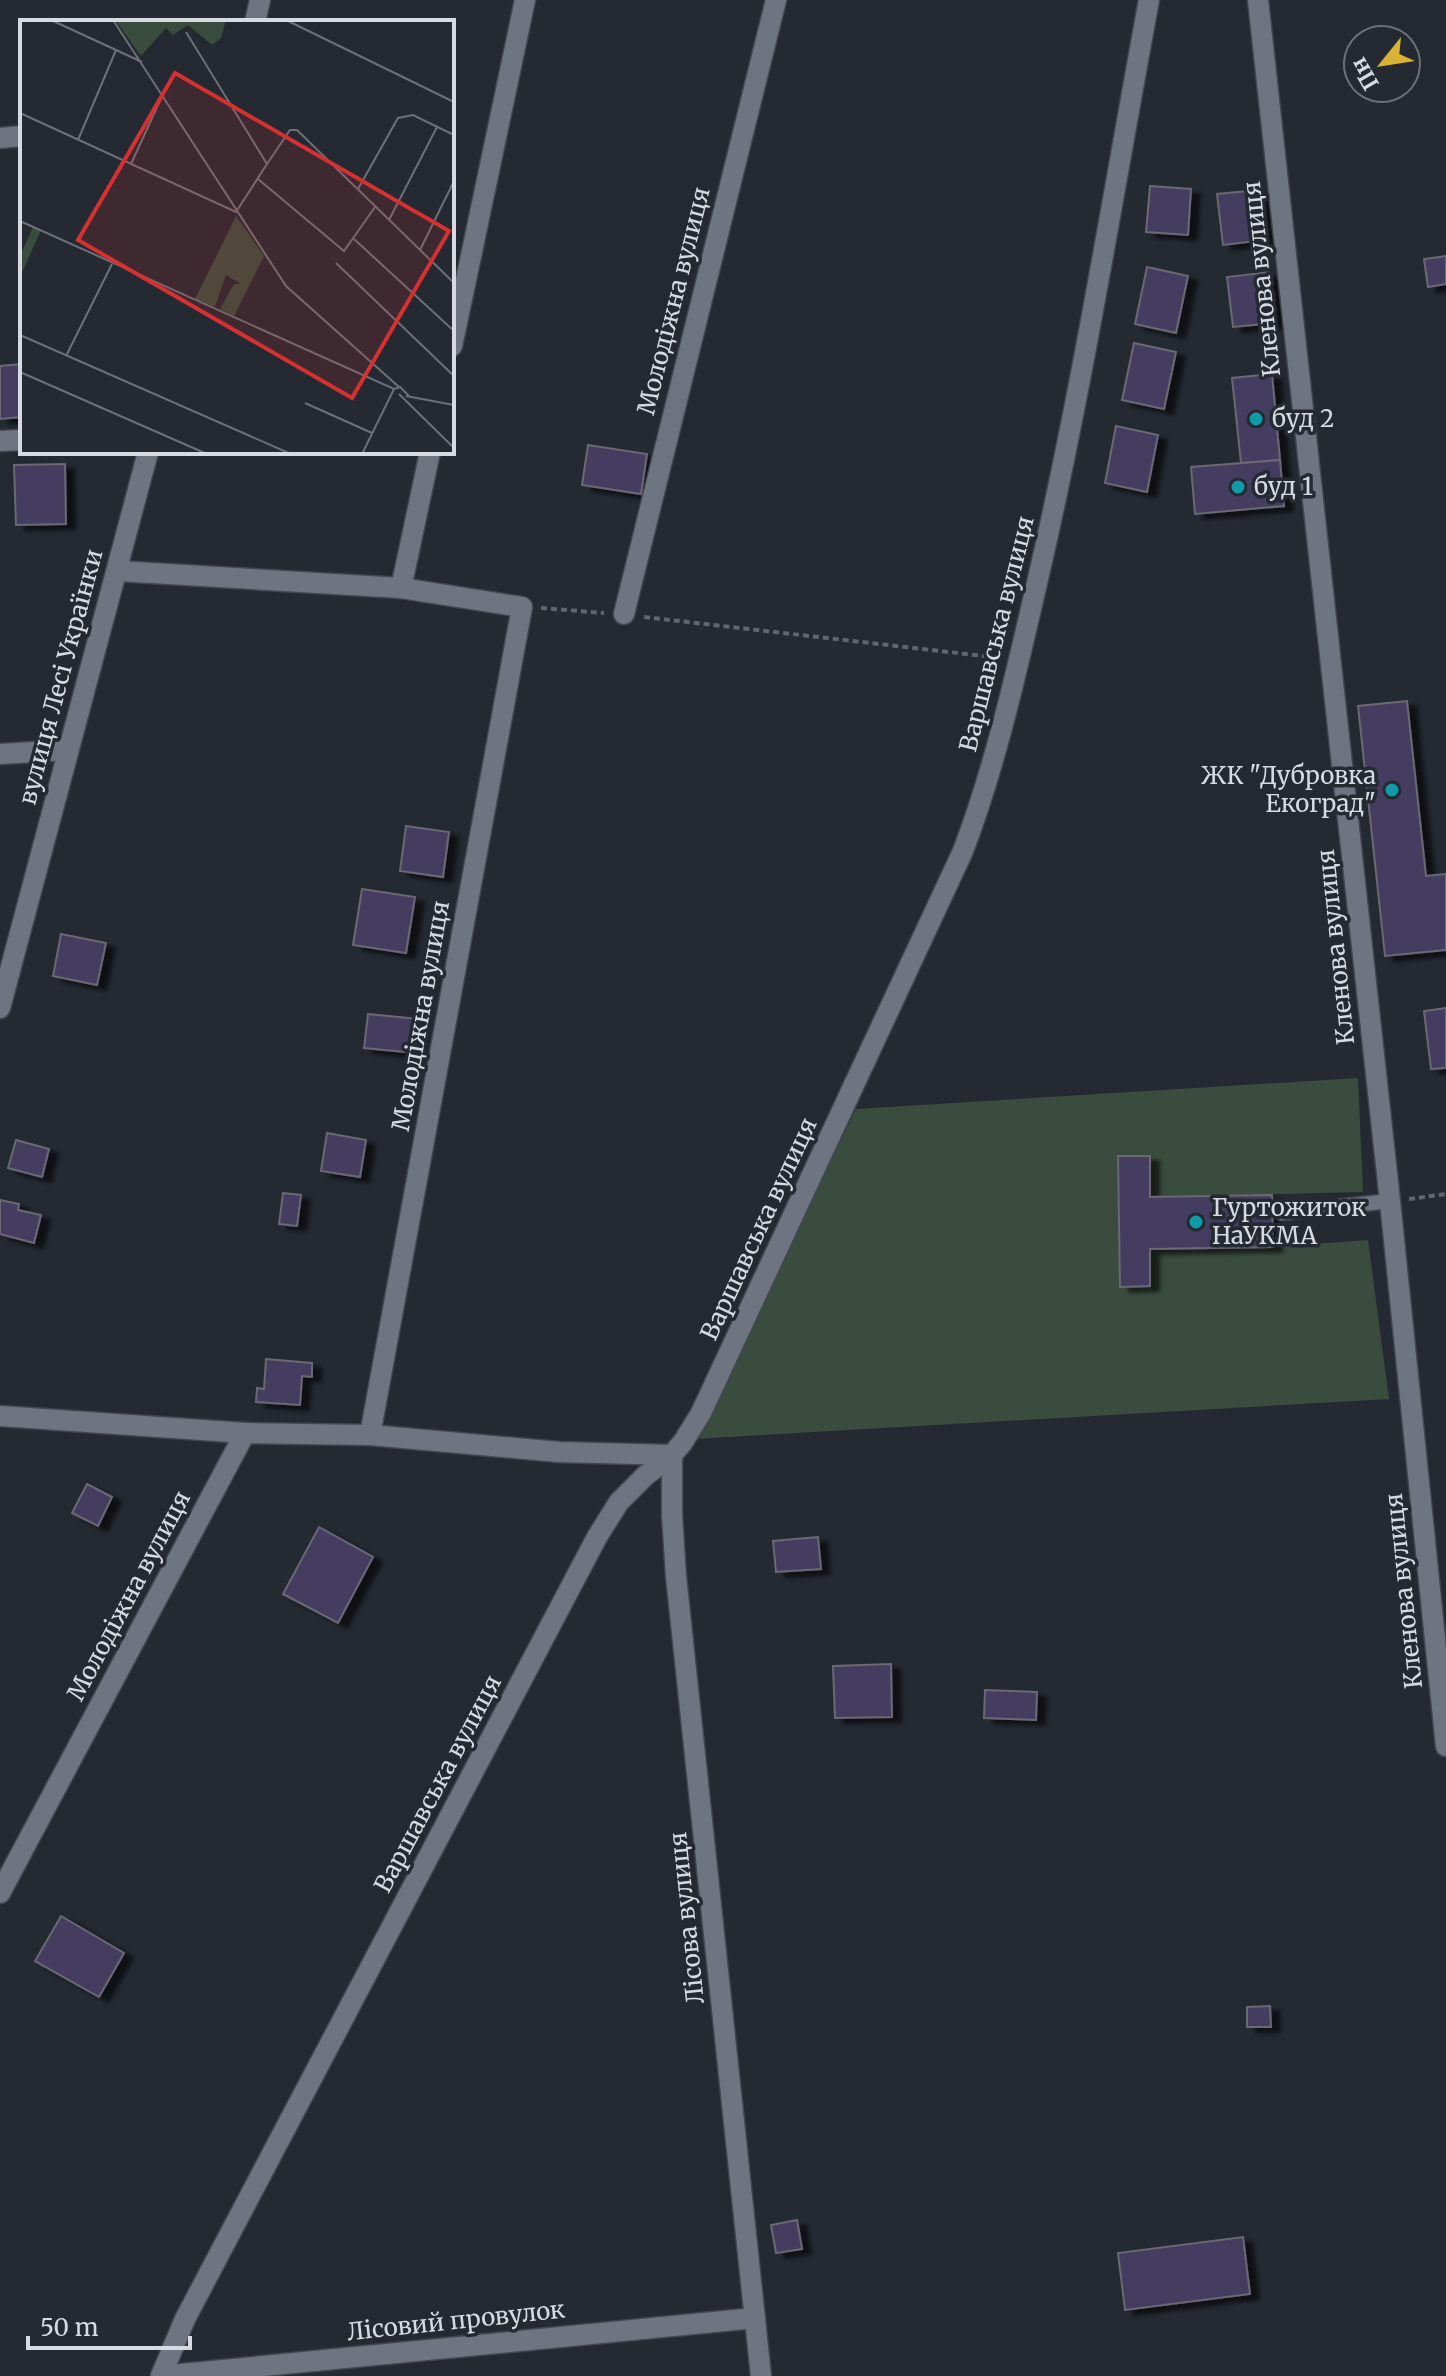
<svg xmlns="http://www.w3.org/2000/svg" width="1446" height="2376" font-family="Merriweather,serif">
  <defs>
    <filter id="shadow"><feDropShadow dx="9" dy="5" stdDeviation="2" flood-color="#0009"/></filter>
  </defs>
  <rect width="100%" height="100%" fill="#242932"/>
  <path fill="#3a4c3e" d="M1358 1078 1363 1192 1150 1197V1156H1118L1150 1249 1273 1247 1368 1240 1389 1399 694 1439 856 1109Z"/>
  <g fill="#453e5e" stroke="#6a6874" stroke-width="2" filter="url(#shadow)">
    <path d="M1150 186 1191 189 1188 235 1146 232Z"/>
    <path d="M1259 190 1265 240 1223 245 1217 194Z"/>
    <path d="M1446 256V284L1428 287 1424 259Z"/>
    <path d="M1147 267 1188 276 1176 333 1135 324Z"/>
    <path d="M1269 272 1275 323 1233 327 1227 277Z"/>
    <path d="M1134 343 1176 352 1164 409 1122 400Z"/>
    <path d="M22 364V417L0 419V366Z"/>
    <path d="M1272 374 1280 460 1241 463 1232 378Z"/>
    <path d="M1116 426 1158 435 1147 492 1105 483Z"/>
    <path d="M588 445 647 454 641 494 582 485Z"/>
    <path d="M1280 460 1284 506 1195 514 1191 467Z"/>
    <path d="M65 464 66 524 16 525 14 465Z"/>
    <path d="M1407 701 1426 876 1446 874V950L1385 956 1358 706Z"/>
    <path d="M406 826 449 832 443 877 400 871Z"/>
    <path d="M362 889 415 897 406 953 353 945Z"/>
    <path d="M61 934 106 943 97 985 53 976Z"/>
    <path d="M1446 1008V1068L1431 1069 1424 1011Z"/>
    <path d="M368 1014 418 1019 415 1053 364 1048Z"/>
    <path d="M327 1133 366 1140 360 1177 321 1171Z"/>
    <path d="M16 1140 49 1149 42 1177 8 1168Z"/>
    <path d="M1118 1156H1150V1197L1272 1195 1273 1247 1150 1249V1286L1120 1287Z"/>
    <path d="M283 1193 301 1195 297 1226 279 1224Z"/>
    <path d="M0 1200 19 1204 18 1210 41 1215 34 1243 0 1234Z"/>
    <path d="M266 1359 312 1363V1377L302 1376 300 1405 256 1402 257 1388 264 1389Z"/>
    <path d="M87 1484 112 1497 98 1526 72 1513Z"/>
    <path d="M319 1527 373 1557 338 1623 283 1594Z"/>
    <path d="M818 1537 821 1569 776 1572 773 1541Z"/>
    <path d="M891 1664 892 1717 835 1718 833 1666Z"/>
    <path d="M985 1690 1037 1692 1036 1720 984 1718Z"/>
    <path d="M61 1916 124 1953 99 1997 35 1961Z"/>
    <path d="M1270 2006 1271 2027H1247V2007Z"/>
    <path d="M797 2220 802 2249 776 2253 771 2225Z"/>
    <path d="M1243 2237 1250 2294 1125 2310 1118 2253Z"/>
  </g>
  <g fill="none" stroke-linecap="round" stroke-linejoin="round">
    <defs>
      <path id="service" d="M1282 1213 1390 1201"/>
      <g id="minor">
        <path d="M1258 0 1390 1201 1446 1746"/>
        <path d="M255 22 260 0"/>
        <path d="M0 138 22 136"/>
        <path d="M452 346 525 0"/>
        <path d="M0 441 22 440"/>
        <path d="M118 571 401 588 522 607 370 1435"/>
        <path d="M401 588 430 452"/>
        <path d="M624 614 776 0"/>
        <path d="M0 754 67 750"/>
        <path d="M0 1008 148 452"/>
        <path d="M0 1416 245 1433"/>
        <path d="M0 1893 245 1433 370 1435 559 1452 672 1455V1515L676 1576 761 2376"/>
        <path d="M161 2376 185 2319 597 1537 619 1502 645 1476 672 1455 683 1442 701 1413 963 851C996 764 1016 673 1037 583 1082 390 1113 194 1149 0"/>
        <path d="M161 2376 755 2318"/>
      </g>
    </defs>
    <use href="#service" stroke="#42464e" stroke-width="17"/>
    <use href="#minor" stroke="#42464e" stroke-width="23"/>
    <g stroke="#61666e" stroke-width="4" stroke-dasharray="6 4" stroke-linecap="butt">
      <path d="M541 608 604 613"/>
      <path d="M644 617 1001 658"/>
      <path d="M1409 1199 1446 1194"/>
    </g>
    <use href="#service" stroke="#6f7580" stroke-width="14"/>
    <use href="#minor" stroke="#6f7580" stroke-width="20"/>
  </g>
  <g fill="#0f9aa8" stroke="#242932" stroke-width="3">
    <circle cx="1256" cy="419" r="8"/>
    <circle cx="1238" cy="487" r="8"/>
    <circle cx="1392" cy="790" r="8"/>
    <circle cx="1196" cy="1222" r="8"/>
  </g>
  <g text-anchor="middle" stroke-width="7" stroke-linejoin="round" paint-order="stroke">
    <g font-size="24" fill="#d7dbe1" stroke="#242932">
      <text transform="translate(1262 279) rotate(-96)" y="8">Кленова вулиця</text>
      <text transform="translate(674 301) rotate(-76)" y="8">Молодіжна вулиця</text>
      <text transform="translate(997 634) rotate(-76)" y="8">Варшавська вулиця</text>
      <text transform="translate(61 677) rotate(-75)" y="8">вулиця Лесі Українки</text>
      <text transform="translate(1336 947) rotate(-96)" y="8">Кленова вулиця</text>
      <text transform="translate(421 1016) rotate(-80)" y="8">Молодіжна вулиця</text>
      <text transform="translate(759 1229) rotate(-65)" y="8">Варшавська вулиця</text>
      <text transform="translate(1404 1591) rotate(-96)" y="8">Кленова вулиця</text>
      <text transform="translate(129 1596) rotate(-62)" y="8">Молодіжна вулиця</text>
      <text transform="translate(438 1784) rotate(-62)" y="8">Варшавська вулиця</text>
      <text transform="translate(687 1918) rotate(-96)" y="8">Лісова вулиця</text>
      <text transform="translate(456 2321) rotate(-6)" y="8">Лісовий провулок</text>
    </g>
    <g font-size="24" fill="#d7dbe1" stroke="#242932" text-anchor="start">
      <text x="1272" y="427">буд 2</text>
      <text x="1254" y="495">буд 1</text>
      <text x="1376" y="784" text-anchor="end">ЖК "Дубровка<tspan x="1376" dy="28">Екоград"</tspan></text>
      <text x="1212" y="1216">Гуртожиток<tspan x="1212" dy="28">НаУКМА</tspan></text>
    </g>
  </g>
  <g transform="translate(20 20)">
    <rect width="434" height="434" fill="#242932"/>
    <path d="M95 0H206L201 18 192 25 168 5 153 15 146 8 121 36ZM216 196 244 236 214 296 200 289 214 264H221L206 255 195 287 175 279ZM13 207 21 210 0 257V236Z" fill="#3a4c3e"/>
    <path fill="none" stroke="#6c7078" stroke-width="2" d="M31 0 122 42M93 0 266 266 379 367M266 0 434 82M0 93 216 192 247 144 166 12M58 120 96 30M111 144 144 72M247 144 270 110H277L434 263M238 159 324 231 355 187M338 169 378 98 393 95 434 115M369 200 417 107M0 201 374 369 380 367 390 377M334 219 434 311M400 230 434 161M316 243 434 356M0 315 271 434M46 336 92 244M0 352 187 434M379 374 434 428M386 376 434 385M285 383 352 413M342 434 374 369"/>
    <path fill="#d63131" fill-opacity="0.15" stroke="#d63131" stroke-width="4" d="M155 53 429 211 332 378 58 220Z"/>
    <rect width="434" height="434" fill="none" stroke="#d7dbe1" stroke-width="4"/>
  </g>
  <g transform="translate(1382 64) rotate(240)"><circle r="38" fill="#242932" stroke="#6c7078" stroke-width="2"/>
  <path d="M0-6L14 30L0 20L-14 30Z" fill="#d9b334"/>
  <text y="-12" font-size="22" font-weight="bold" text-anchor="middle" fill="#d7dbe1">Пн</text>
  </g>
  <path d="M28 2336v12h162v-12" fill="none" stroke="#d7dbe1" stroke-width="4"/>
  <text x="40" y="2336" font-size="24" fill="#d7dbe1" stroke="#242932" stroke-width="6" paint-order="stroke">50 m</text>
</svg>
